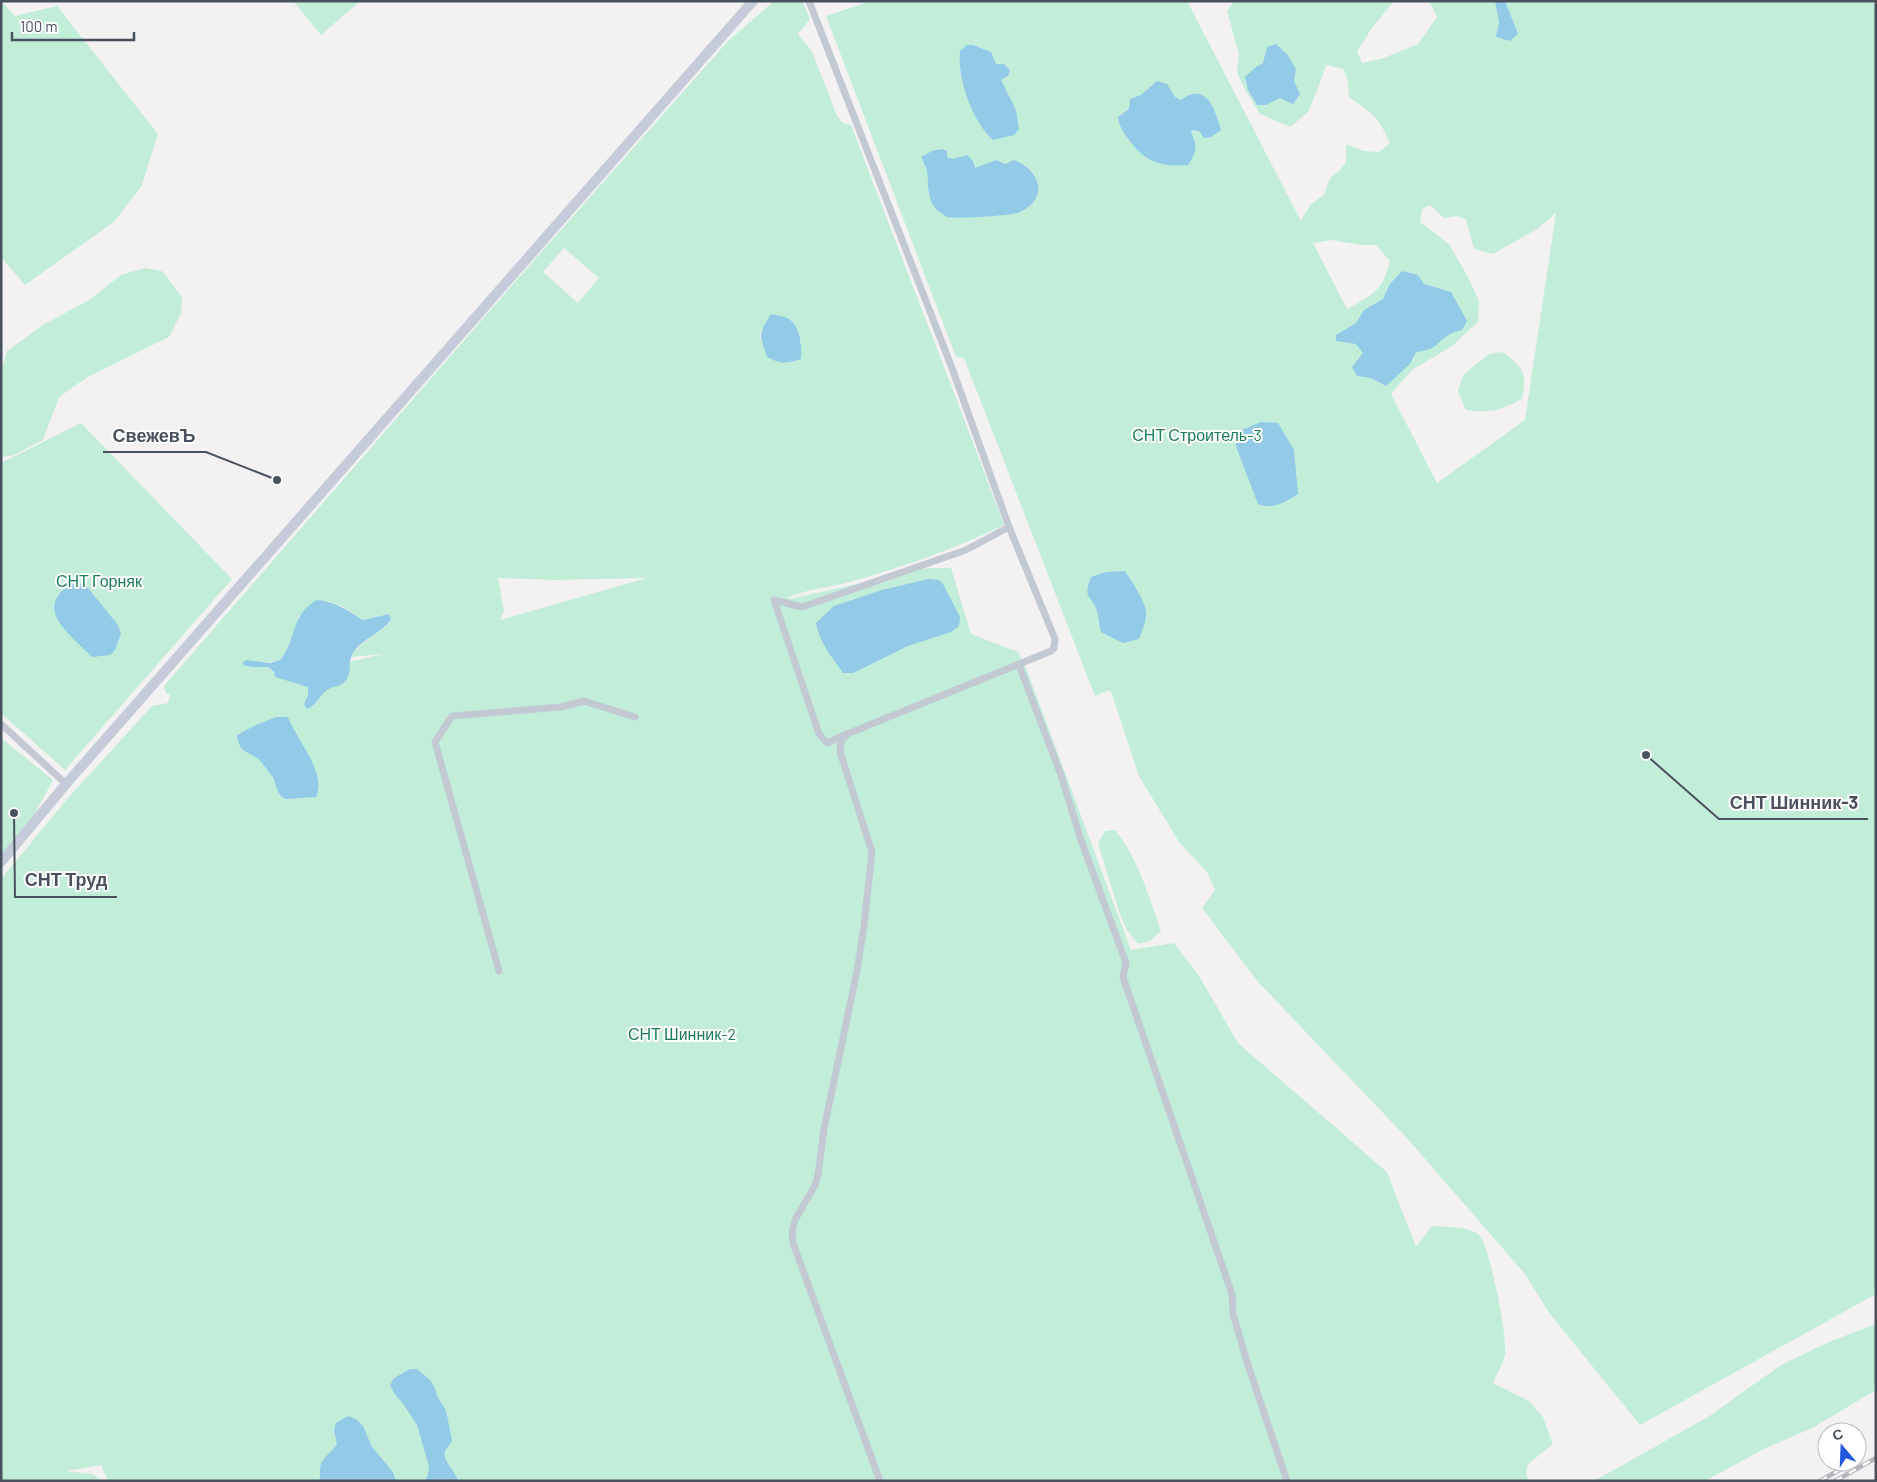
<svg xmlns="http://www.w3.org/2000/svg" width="1877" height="1482" font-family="Barlow,sans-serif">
  <rect width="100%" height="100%" fill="#f3f1f1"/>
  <g fill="#c2eed9" fill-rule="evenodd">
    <path d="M1 1 15 16 57 6 158 134 142 185 114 222 25 285 1 257Z"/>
    <path d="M293 1H360L321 35Z"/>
    <path d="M774 1H802L810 19 798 34C803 42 809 46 813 54L837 116 843 123 851 125C902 259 954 391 1004 525 955 549 905 566 853 581 833 587 805 589 787 598L790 599 927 568H951L971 634 1018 652 1026 668 1131 950 1174 943 1199 976 1238 1043 1387 1172 1416 1247 1432 1226C1444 1227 1472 1226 1480 1236 1490 1249 1508 1338 1505 1355 1503 1364 1496 1375 1493 1383L1529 1401 1543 1417 1553 1444 1528 1464 1526 1475 1530 1481H108L101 1465 66 1471 93 1474 102 1481H1V879L67 799 152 706 168 703 170 695 166 693 164 686 514 283 728 41ZM564 248 599 278 578 303 543 272ZM788 319 797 329 802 344 767 357 760 337 761 329ZM498 578 555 580 647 578 500 620 504 611ZM328 601 341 606 363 620 389 614 391 621C379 635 361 641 350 657L384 654 279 678 263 663 280 660 292 642 299 616Z"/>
    <path d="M871 1H1187L1301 221 1311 204 1324 195 1330 178 1340 170 1346 162V144L1363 151 1379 152 1390 143C1378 116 1372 113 1349 97L1348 81 1343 69 1326 65 1319 86 1308 112 1290 127 1260 114 1243 86 1237 72 1239 54 1227 11 1234 1H1394L1372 28 1357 51 1362 63 1384 58 1418 44 1437 17 1429 1H1876V1294L1640 1425 1550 1314 1525 1274 1406 1137 1259 983 1202 908 1215 890 1207 872 1179 842 1139 776 1112 694 1109 690 1095 696 964 358 956 357 826 16ZM1430 205 1444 218 1456 216 1466 219 1474 249 1493 254 1537 229 1556 213 1525 420 1437 483 1391 394 1412 370 1452 346 1478 322 1479 301 1468 277 1449 244 1420 222 1422 209ZM1332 240 1360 245H1376L1390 261C1383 291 1372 295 1347 309L1313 243Z"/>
    <path d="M145 268 162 271 182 297 181 313 169 337 86 378 59 397 43 440 14 455 1 457V372L7 351 43 325 89 300 121 275Z"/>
    <path d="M1503 352C1524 369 1527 372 1522 399 1497 411 1493 413 1466 410L1458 392 1463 375 1489 354Z"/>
    <path d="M81 423 232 579 65 770 1 713V463Z"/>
    <path d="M1 738 53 780 33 817 1 855Z"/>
    <path d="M1115 830C1138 858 1149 897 1161 931L1150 941 1138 944 1127 930 1119 912 1098 843 1105 831Z"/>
    <path d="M1876 1324V1390L1814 1427 1762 1450 1705 1481H1594L1708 1417 1781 1365 1829 1342Z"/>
  </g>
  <g fill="#92cae8">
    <path d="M1495 1H1505L1518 34 1510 41 1496 37 1499 22Z"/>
    <path d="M1276 44 1287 54 1296 69 1294 81 1300 94 1293 104 1280 98 1266 105H1257L1248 90 1245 77 1256 67 1263 63 1267 47Z"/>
    <path d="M967 45H973L991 52 996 64H1004L1010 70 1008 76 1001 80 1016 110 1019 129 1014 135 993 140C973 122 957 79 960 51Z"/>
    <path d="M1157 81 1167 84 1175 97 1181 100C1207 81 1215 110 1221 130L1211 137 1204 138 1199 131 1191 130C1192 136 1194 138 1195 143 1197 151 1192 159 1188 165 1162 167 1146 163 1130 141 1124 134 1119 126 1118 117L1129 109 1130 99 1141 95Z"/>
    <path d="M942 149 947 151V157L953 159 967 155 973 161 975 168 996 160 1005 164 1014 160C1041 171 1049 198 1020 212 1013 216 955 219 947 217 945 216 940 212 938 211 926 199 929 185 927 171 926 166 923 161 921 157L932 151Z"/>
    <path d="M1402 271 1418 275 1424 284 1451 292 1467 321 1462 330C1458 331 1453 332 1450 334 1435 343 1438 350 1416 352L1410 364 1386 386 1371 378 1357 376 1352 367 1363 353 1356 344 1336 341V335L1356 323 1364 310 1383 299 1390 284Z"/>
    <path d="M771 314C776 315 783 316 787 318 801 325 802 346 801 359 786 364 781 364 767 357 759 334 758 335 771 314Z"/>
    <path d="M1261 422 1278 423 1294 450 1298 494C1285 502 1274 510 1258 504L1236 446V436L1242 430Z"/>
    <path d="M1125 571C1132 582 1144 599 1146 611 1147 620 1142 631 1139 639L1123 643 1101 632C1099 625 1099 618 1097 611 1092 594 1082 601 1091 577L1106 572Z"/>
    <path d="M928 579 939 580 943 584 960 617 959 626 951 632 908 646 853 673H843C832 657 819 642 816 623L834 606 882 590Z"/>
    <path d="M71 584H80L88 588 118 625 121 634 115 650 110 655 92 657C71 635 32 609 71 584Z"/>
    <path d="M316 600C336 601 346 610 363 620L389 614 391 620C381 633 365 638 355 650 347 659 352 670 347 679 341 688 334 685 327 690 319 696 317 705 307 709L304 704 308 695V687L275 677 274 672 268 667H252L243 665V662L247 660 270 663 280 660C298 638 289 618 316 600Z"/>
    <path d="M276 717H288C297 741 327 772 316 797L285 799C274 791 278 786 272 776 269 772 265 767 262 763 252 750 239 756 237 735L256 725Z"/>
    <path d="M410 1369H417L429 1379 434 1386 438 1398 446 1410 452 1441C450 1444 447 1448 445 1451 442 1460 455 1471 458 1480L456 1481H426L429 1470 428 1463 417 1425 404 1405 394 1393 390 1385 394 1378Z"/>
    <path d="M348 1416 356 1419 363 1426 372 1447 393 1472 396 1481H319C321 1475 319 1469 321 1464 324 1456 333 1451 337 1444L334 1430 336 1423Z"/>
  </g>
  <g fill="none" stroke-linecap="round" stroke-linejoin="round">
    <g stroke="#c2c9d2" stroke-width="7">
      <path d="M809 1 952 368 1009 527 1055 639 1054 648 1051 651 847 734 841 742 840 752 872 852 864 926 857 971 824 1129 818 1175 815 1185 795 1220 792 1232 793 1243 880 1481"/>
      <path d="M1019 665 1061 775 1081 840 1126 963 1123 977 1232 1294 1233 1314 1247 1362 1287 1481"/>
      <path d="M1 724 66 784"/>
      <path d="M845 735 827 743 819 734 774 600 802 607 966 550 1009 527"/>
      <path d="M499 971 435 742 452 716 561 707 584 701 635 717"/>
    </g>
    <path stroke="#c5cbd8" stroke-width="10" d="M1 862 66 784 753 1"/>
    <defs>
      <g id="rail">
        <path d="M1820 1481 1841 1469"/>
        <path d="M1835 1481 1876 1458"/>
      </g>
    </defs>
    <use href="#rail" stroke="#b3b5bb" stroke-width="4.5"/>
    <use href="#rail" stroke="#fff" stroke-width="2.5" stroke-dasharray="8" stroke-linecap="butt"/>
  </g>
  <g text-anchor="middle" stroke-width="4" stroke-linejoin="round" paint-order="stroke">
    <g font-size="16" fill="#1c7d5a" stroke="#fff">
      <text x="1197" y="441">СНТ Строитель-3</text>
      <text x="99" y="587">СНТ Горняк</text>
      <text x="682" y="1040">СНТ Шинник-2</text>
    </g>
  </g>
  <path fill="none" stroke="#4a515e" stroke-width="2" d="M277 480L206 452H103M1646 755L1719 819H1868M14 813L15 897H117"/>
  <g fill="#4a515e" stroke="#fff" stroke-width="2">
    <circle cx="277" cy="480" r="5"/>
    <circle cx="1646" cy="755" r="5"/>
    <circle cx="14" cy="813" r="5"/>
  </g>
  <g font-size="18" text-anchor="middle" font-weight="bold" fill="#4a515e" stroke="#fff" stroke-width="4" stroke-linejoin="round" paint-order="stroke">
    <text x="154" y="442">СвежевЪ</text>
    <text x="1794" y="809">СНТ Шинник-3</text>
    <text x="66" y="886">СНТ Труд</text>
  </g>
  <rect width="1877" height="1482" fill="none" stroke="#4a515e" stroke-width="5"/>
  <g transform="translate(1842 1447) rotate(341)"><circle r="24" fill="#ffffff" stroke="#b7b9bf"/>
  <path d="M0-4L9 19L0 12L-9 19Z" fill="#2259dc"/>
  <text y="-8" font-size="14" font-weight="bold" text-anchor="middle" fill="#4a515e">С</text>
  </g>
  <path d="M12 32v8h122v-8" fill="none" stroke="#4a515e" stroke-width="2.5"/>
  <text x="20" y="32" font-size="15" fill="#4a515e" stroke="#ffffff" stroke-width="4" paint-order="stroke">100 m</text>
</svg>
